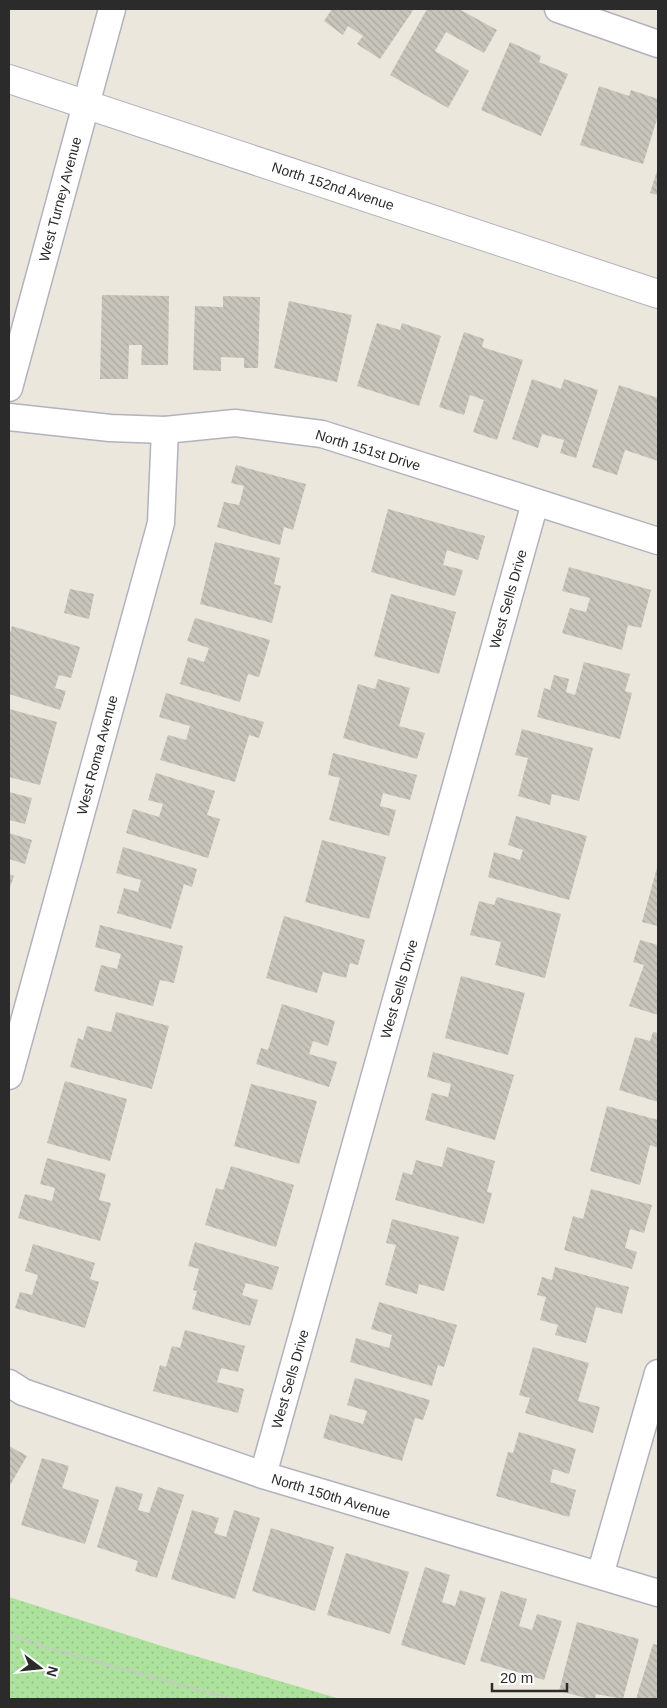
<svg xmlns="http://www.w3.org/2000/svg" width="667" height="1708" font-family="Arial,sans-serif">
  <defs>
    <pattern id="grass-dots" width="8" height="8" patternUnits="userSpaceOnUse" patternTransform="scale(1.25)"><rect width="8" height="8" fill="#ace29b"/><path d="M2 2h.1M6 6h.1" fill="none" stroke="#94c286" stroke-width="1.8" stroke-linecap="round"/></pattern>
    <pattern id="building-back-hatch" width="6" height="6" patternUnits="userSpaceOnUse" patternTransform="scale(1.25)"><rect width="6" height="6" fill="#c8c5bc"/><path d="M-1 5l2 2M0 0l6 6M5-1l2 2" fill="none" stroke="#aca9a2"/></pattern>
  </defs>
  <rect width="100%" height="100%" fill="#ece7dd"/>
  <path fill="url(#grass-dots)" d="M9 1597 168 1648 340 1699H9Z"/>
  <g fill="url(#building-back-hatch)">
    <path d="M332 9H414L380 59 357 44 363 36 348 26 343 35 324 21Z"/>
    <path d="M427 9H459L497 30 484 53 446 32 435 51 469 71 448 108 390 75Z"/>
    <path d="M510 42 541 56 539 62 568 74 541 136 481 110Z"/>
    <path d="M599 86 629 96 631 90 658 99V116L643 164 580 145Z"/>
    <path d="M658 168V195L650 193Z"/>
    <path d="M102 295 169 296 168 365H141L142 345H129L128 379H100Z"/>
    <path d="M223 296 260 297 258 368H244V358L221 357V371L193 370 195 306 223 307Z"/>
    <path d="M289 301 352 315 337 382 274 368Z"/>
    <path d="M377 323 400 330 402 323 441 336 419 406 357 386Z"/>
    <path d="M464 332 484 339 482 347 523 360 497 440 473 432 484 400 470 395 464 415 439 407Z"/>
    <path d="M532 379 561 389 564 379 598 390 576 458 560 453 564 440 542 434 538 448 512 439Z"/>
    <path d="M619 385 658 398V461L625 450 617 475 592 467Z"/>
    <path d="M236 465 306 484 293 530 284 527 280 545 217 527 224 502 239 505 244 486 231 483Z"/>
    <path d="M388 509 485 536 478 560 447 550 443 565 463 570 455 596 371 572Z"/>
    <path d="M215 542 280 558 274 584 281 586 272 623 200 604Z"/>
    <path d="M569 567 651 590 641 628 628 625 622 650 562 633 570 608 586 612 590 598 562 591Z"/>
    <path d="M70 589 94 594 89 619 64 613Z"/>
    <path d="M391 594 456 612 439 674 374 656Z"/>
    <path d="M195 618 270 640 259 677 248 674 240 702 180 684 188 657 204 662 209 648 187 641Z"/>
    <path d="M12 626 80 647 71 678 59 675 55 688 66 691 60 710 9 694V636Z"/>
    <path d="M584 662 630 674 625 691 632 693 620 739 537 717 544 688 550 690 554 675 569 679 566 692 575 695Z"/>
    <path d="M378 679 410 688 399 726 425 733 417 759 343 738 358 684 375 689Z"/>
    <path d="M166 693 264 722 259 738 249 735 235 782 160 760 168 735 186 740 190 726 159 717Z"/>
    <path d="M9 709 57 722 40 785 9 777Z"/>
    <path d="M522 729 593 748 579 801 552 794 550 805 518 796 528 758 515 755Z"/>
    <path d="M333 753 417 775 410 800 383 793 380 806 396 810 389 836 329 820 340 778 328 775Z"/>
    <path d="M156 773 215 791 207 815 220 819 208 858 126 833 133 809 159 817 163 804 148 800Z"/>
    <path d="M9 792 32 798 25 824 9 820Z"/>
    <path d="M516 816 587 836 569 900 488 877 494 852 520 860 523 850 508 845Z"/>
    <path d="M9 833 32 840 25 864 9 859Z"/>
    <path d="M322 840 386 857 369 919 305 902Z"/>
    <path d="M123 847 197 869 192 887 184 884 171 929 117 913 124 888 138 892 141 880 116 873Z"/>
    <path d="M658 864V926L642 922Z"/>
    <path d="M9 874 14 876 9 890Z"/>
    <path d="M497 897 561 914 545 978 495 965 501 942 470 935 479 901 494 905Z"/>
    <path d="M284 916 365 940 358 965 350 963 346 978 323 972 317 993 266 978Z"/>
    <path d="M100 925 183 946 174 983 160 980 153 1006 94 991 101 965 117 969 121 954 95 947Z"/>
    <path d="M640 940 658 945V1015L629 1006 644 965 633 962Z"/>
    <path d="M461 976 525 993 508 1055 445 1038Z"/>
    <path d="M282 1004 335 1021 328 1046 313 1041 309 1054 337 1062 329 1087 256 1064 261 1048 268 1050Z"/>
    <path d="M116 1012 169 1026 152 1089 70 1067 78 1038 83 1040 87 1026 111 1032Z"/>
    <path d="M653 1032 658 1033V1102L619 1090 635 1037 650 1041Z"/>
    <path d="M433 1052 514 1075 495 1140 425 1120 432 1093 448 1097 451 1084 427 1077Z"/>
    <path d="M65 1081 127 1099 110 1161 47 1143Z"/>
    <path d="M251 1084 317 1101 299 1164 234 1146Z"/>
    <path d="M607 1106 658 1120V1148L650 1145 640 1185 590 1171Z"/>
    <path d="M447 1147 495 1161 487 1192 492 1193 484 1224 395 1200 403 1172 412 1175 416 1160 442 1167Z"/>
    <path d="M47 1158 106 1174 99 1200 111 1203 100 1241 18 1218 25 1194 52 1201 55 1188 40 1184Z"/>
    <path d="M231 1166 294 1185 276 1247 205 1225 216 1188 223 1190Z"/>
    <path d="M591 1189 652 1205 644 1233 630 1229 625 1248 637 1252 632 1269 564 1250 573 1216 583 1219Z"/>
    <path d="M392 1219 459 1237 444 1291 419 1284 417 1294 385 1285 396 1245 386 1243Z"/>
    <path d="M195 1242 279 1267 272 1290 246 1283 242 1295 258 1300 250 1326 192 1309 197 1291 193 1290 199 1269 188 1266Z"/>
    <path d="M33 1244 95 1263 90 1279 99 1282 85 1328 15 1308 20 1292 32 1295 38 1275 25 1271Z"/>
    <path d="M555 1267 629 1287 622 1314 596 1307 586 1343 555 1335 558 1325 540 1320 546 1297 537 1295 542 1277 552 1280Z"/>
    <path d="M379 1302 457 1325 444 1367 438 1365 432 1386 350 1362 356 1338 389 1348 392 1335 371 1329Z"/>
    <path d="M185 1330 245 1346 238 1372 221 1368 217 1382 244 1389 238 1413 153 1391 160 1365 166 1367 172 1346 180 1348Z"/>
    <path d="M533 1347 589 1363 578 1401 600 1407 593 1433 525 1413 530 1398 519 1395Z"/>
    <path d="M355 1378 430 1400 423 1420 415 1418 402 1461 323 1438 330 1414 363 1424 367 1411 347 1405Z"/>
    <path d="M519 1432 576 1449 569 1474 553 1469 550 1482 576 1490 569 1517 496 1496 508 1452 513 1453Z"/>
    <path d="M9 1446 27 1456 9 1487Z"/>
    <path d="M42 1458 69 1466 62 1488 99 1500 85 1544 21 1525Z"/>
    <path d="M116 1486 143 1494 138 1510 149 1513 158 1487 184 1495 157 1578 135 1571 138 1561 97 1547Z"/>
    <path d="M192 1510 219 1518 214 1533 226 1537 234 1510 260 1518 235 1599 171 1579Z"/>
    <path d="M271 1528 334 1547 315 1611 252 1591Z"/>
    <path d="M346 1553 409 1572 390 1634 327 1615Z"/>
    <path d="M425 1567 450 1575 442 1602 455 1606 460 1590 486 1598 465 1665 401 1645Z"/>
    <path d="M501 1591 527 1599 519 1626 532 1630 537 1614 562 1621 544 1680 480 1661Z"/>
    <path d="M577 1622 639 1639 623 1699 596 1694 595 1699H590L559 1691Z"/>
    <path d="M653 1644 658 1645V1699H636Z"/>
  </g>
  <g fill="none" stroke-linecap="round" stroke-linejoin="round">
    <defs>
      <g id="minor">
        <path d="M558 9 658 44"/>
        <path d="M9 388 112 9"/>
        <path d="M9 417 110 428 165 430 235 423 322 434 658 541"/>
        <path d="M9 1076 161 523 165 430"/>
        <path d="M9 1383 23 1392 263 1475 658 1593"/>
        <path d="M263 1475 535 503"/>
        <path d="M600 1575 658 1373"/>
      </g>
      <path id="tertiary" d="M9 79 658 294"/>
    </defs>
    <use href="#minor" stroke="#b1b2be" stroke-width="29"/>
    <use href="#tertiary" stroke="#b1b2be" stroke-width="30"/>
    <path stroke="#c8c8c8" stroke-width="3" stroke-dasharray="4 2.5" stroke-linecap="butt" d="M9 1634 48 1648 232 1699"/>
    <use href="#minor" stroke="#fff" stroke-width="26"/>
    <use href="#tertiary" stroke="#fff" stroke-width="28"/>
  </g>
  <g text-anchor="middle" stroke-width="4.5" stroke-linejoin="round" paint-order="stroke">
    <g font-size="14" fill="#2b2b2b" stroke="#fff">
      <text transform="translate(333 186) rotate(18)" y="5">North 152nd Avenue</text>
      <text transform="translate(60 199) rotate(-75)" y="5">West Turney Avenue</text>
      <text transform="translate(368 450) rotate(17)" y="5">North 151st Drive</text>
      <text transform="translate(508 599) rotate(-74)" y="5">West Sells Drive</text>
      <text transform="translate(97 755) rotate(-75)" y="5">West Roma Avenue</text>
      <text transform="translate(399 989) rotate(-74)" y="5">West Sells Drive</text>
      <text transform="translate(290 1379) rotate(-74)" y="5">West Sells Drive</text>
      <text transform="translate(331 1496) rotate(17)" y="5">North 150th Avenue</text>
    </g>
  </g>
  <rect width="667" height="1708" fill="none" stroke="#2b2b2b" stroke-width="20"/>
  <g transform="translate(40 1668) rotate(106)" stroke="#ffffff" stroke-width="4" paint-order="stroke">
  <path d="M0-4L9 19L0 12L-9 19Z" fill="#2b2b2b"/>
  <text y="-8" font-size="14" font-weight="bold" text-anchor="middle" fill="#2b2b2b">N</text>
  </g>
  <path d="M492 1683v8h75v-8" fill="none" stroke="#2b2b2b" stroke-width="2.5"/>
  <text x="500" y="1683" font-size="15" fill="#2b2b2b" stroke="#ffffff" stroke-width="4" paint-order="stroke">20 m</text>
</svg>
